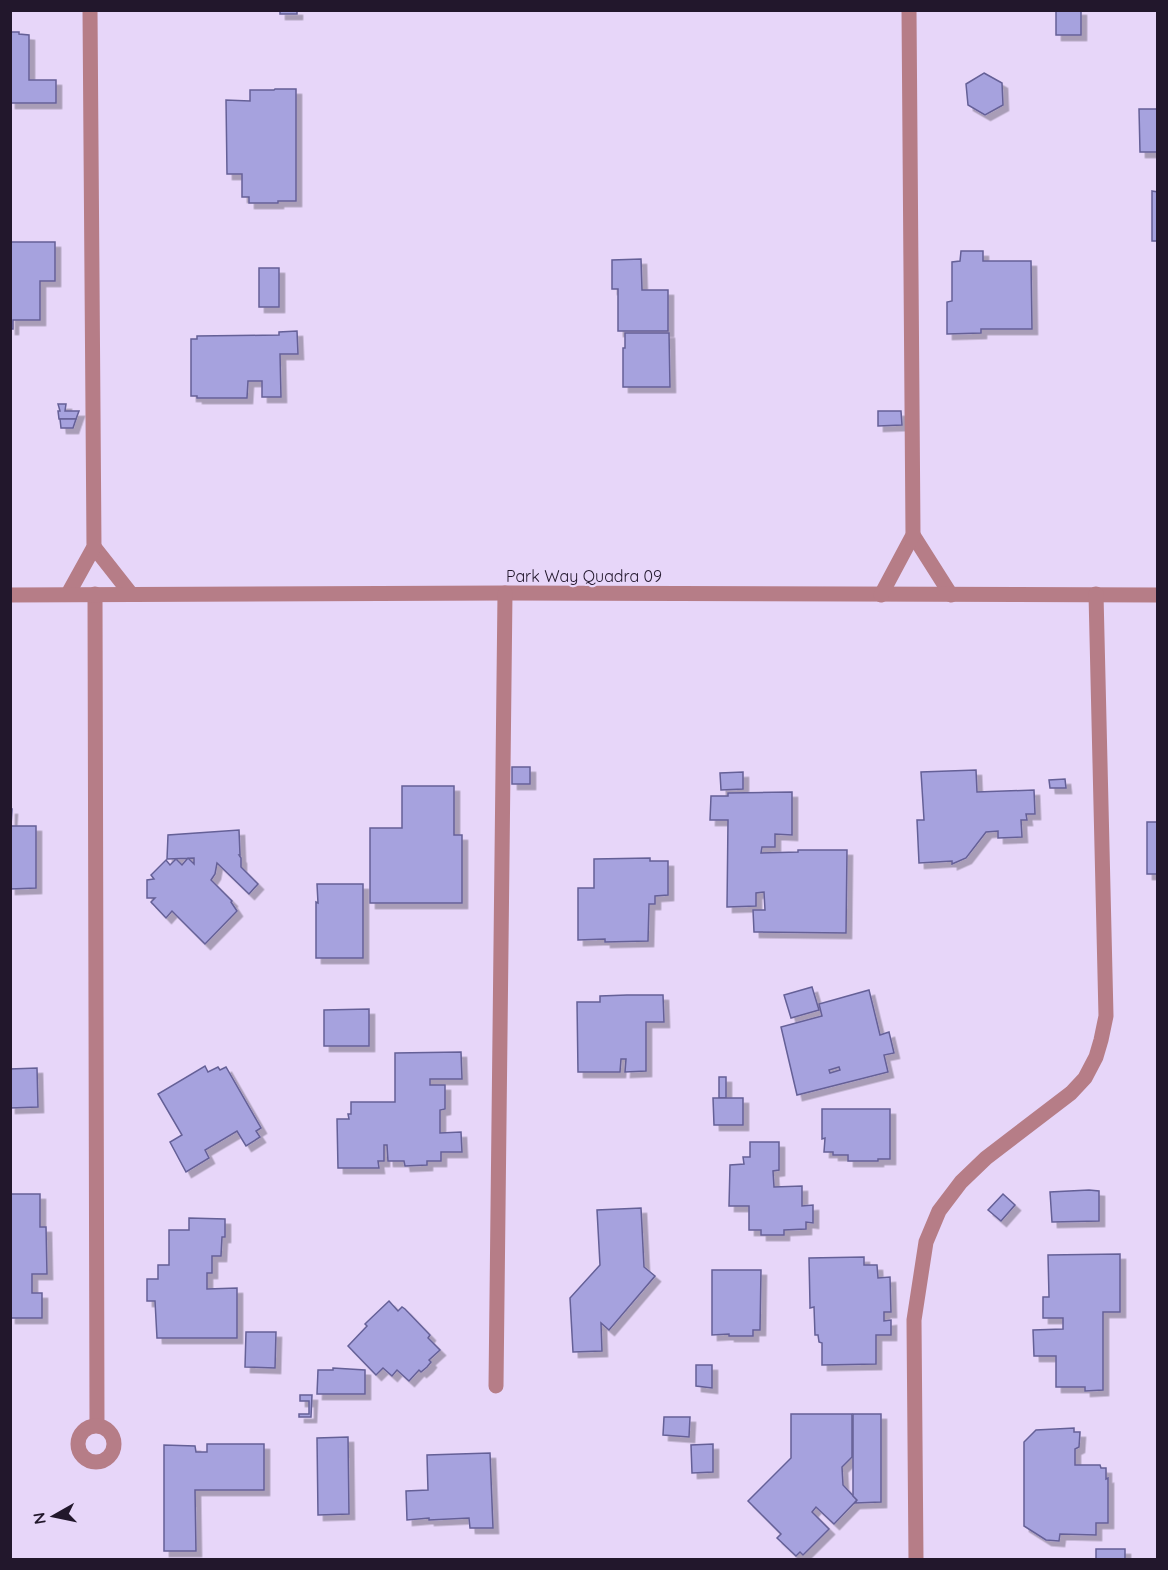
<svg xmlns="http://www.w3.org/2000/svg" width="1168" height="1570" font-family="Quicksand,sans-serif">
  <defs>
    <filter id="shadow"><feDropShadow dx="5.5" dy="5.5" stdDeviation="0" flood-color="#0004"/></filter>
  </defs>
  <rect width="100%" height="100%" fill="#e7d6f9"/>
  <g fill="#a6a2de" stroke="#656097" stroke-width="1.5" fill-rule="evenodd" filter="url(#shadow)">
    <rect x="280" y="10" width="17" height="4"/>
    <rect x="1056" y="10" width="25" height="25"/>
    <path d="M10 32H19V34L29 35V80H56V103H10Z"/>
    <path d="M984 73 1002 83 1003 105 985 115 968 105 966 84Z"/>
    <path d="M275 89H296V201H278V203H249V197H242V174H227L226 100 250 101V90H274Z"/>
    <path d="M1139 109H1158V152H1140Z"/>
    <path d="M1152 191 1158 192V241H1152Z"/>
    <path d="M10 242H55V281H40V320H13V329H10Z"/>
    <path d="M961 251H983V261H1031L1032 329H981V333L947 334V302L952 301V262L960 261Z"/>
    <path d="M641 259 642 290H668V331H618V289H612V260Z"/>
    <rect x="259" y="268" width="20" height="39"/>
    <path d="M297 331 298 354H280L281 397H262V381H248L247 398H197V396H191V339H197V336L279 335V332Z"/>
    <path d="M625 333H669L670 387H623V348H625Z"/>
    <path d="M58 404H66L65 411H79L76 419H59L58 411H60Z"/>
    <path d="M878 411H901L902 425 878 426Z"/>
    <path d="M60 419H76L73 428H61Z"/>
    <rect x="512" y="767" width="18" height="17"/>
    <path d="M976 770 977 792 1034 790 1035 814H1026L1027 820H1021L1022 837 998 838V831L986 832 966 858 952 864V861L919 863 917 820H924L921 772Z"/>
    <path d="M743 772V789L721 790 720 773Z"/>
    <path d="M1065 779 1066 788H1050L1049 780Z"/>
    <path d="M402 786H454V835H462V903H370V828H402Z"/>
    <path d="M792 792V835L775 834V847H762L761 853 798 852V850H847L846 933 754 932 753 910H765L764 892 756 893V906L727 907 728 820H710L711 796H728V793Z"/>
    <path d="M10 809H12L11 826H36V888L10 889Z"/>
    <rect x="1147" y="822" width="11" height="52"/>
    <path d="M239 830 240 855H239L241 858V867L258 884 249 894 217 863 215 874 211 880 232 901 231 902 237 911 205 944 172 911 166 918 151 902 155 898H147V880L154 879 151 875 166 860 170 865 176 859 182 865 188 858 194 864V858L167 859 168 835Z"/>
    <path d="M650 858V861H668V895L655 896V904H649L648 941 605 942V939L578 940V888H594V859Z"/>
    <path d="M317 884H363V958H316V902L318 903Z"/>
    <path d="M812 987 819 1010 791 1018 784 995Z"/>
    <path d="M869 990 880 1035 889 1032 894 1053 884 1055 888 1072 797 1095 781 1027 822 1016 819 1004ZM839 1067 840 1070 830 1073 829 1070Z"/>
    <path d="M627 995H663L664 1022H646V1071L625 1072 626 1059H621L620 1072H578L577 1002H600V996Z"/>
    <path d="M369 1009V1046H324V1010Z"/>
    <path d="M461 1052 462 1079H430V1085H445V1109L440 1110V1133L461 1132 462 1152H441V1161H427V1165L405 1166 404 1161H388L387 1145H384V1161H378L379 1168H338L337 1119H349L348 1114H351V1102H395V1053Z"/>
    <path d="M205 1066 208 1072 218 1067 220 1070 226 1067 261 1128 256 1131 260 1137 246 1146 237 1131 205 1150 209 1158 186 1172 170 1142 182 1135 158 1094Z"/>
    <path d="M37 1068 38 1107 10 1108V1069Z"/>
    <rect x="719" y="1077" width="7" height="21"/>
    <path d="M713 1098H743V1125H714Z"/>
    <path d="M822 1109H890V1159H878V1161H848V1155H833V1152H824L825 1138 822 1139Z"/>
    <path d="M750 1142H779V1170L773 1171 774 1187 802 1186V1206L813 1205V1223L806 1222V1229L784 1230V1235H761V1230H749V1206H729L730 1165 744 1164 743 1157H750Z"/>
    <path d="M1089 1190 1099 1191V1221L1052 1222 1050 1192Z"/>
    <path d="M10 1194H40V1227H46L47 1274H32V1293H42V1318H10Z"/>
    <path d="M1003 1194 1015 1205 1001 1221 988 1210Z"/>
    <path d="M641 1208 644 1267 655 1276 609 1330 601 1323 602 1351 573 1352 570 1298 600 1265 597 1210Z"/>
    <path d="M189 1218 225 1219V1237H222L221 1256H212V1273H207V1289L237 1288V1338H157L155 1301H147V1279H158V1265H169V1230H189Z"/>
    <path d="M1120 1254V1312H1103V1390L1085 1391V1387H1056V1356H1034L1033 1330 1063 1329V1318H1043V1297H1049L1048 1255Z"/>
    <path d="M864 1257V1265H877L878 1278 890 1277 891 1312H884V1321L891 1320V1335H876V1364L822 1365V1343L819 1342 818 1335H815L814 1307 810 1308V1305L809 1258Z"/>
    <path d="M712 1270H761L760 1330H753V1336H729V1334L712 1335Z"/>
    <path d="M389 1301 398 1311 402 1307 405 1309 430 1335 428 1338 440 1350 429 1360 431 1362 427 1367 421 1372 419 1370 409 1381 397 1370 392 1376 383 1368 376 1375 348 1346 367 1326 365 1324 367 1322Z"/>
    <path d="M246 1332H276L275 1368 245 1367Z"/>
    <path d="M696 1365H712V1388L696 1386Z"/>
    <path d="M333 1368 365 1370V1394H317L318 1370H333Z"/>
    <path d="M300 1395H312L311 1417H299V1414H309V1401H300Z"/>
    <path d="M791 1414H852V1457L842 1467 843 1485 857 1500 834 1524 816 1507 812 1512 829 1529 803 1555 800 1552 796 1556 777 1538 781 1534 748 1501 791 1458Z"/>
    <path d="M853 1414H881V1502L855 1503 857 1500 853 1496Z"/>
    <path d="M664 1417H690L689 1437 663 1435Z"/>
    <path d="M1074 1428V1432H1080L1079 1447 1075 1449V1465H1100L1101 1468H1106V1479L1108 1478V1523H1096V1535L1060 1534 1059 1541 1046 1540 1024 1526V1442L1036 1430Z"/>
    <path d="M348 1437 349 1514 318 1515 317 1438Z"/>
    <path d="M207 1444H264V1490H195L196 1551H164V1445L195 1446 196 1452H207Z"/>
    <path d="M713 1444V1472L692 1473 691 1445Z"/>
    <path d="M490 1453 493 1528H470L469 1518 429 1520V1518L407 1520 406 1491 428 1490 427 1455Z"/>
    <rect x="1096" y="1549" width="29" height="11"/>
  </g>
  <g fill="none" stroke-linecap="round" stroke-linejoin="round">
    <g stroke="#b67d87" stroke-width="15">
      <path d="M913 535 951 595"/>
      <path d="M94 547 131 594"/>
      <path d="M68 594 94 547 90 10"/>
      <path d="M95 594 97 1425"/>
      <path d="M10 595 505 593 1158 595"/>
      <path d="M881 595 913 535 909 10"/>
      <path d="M496 1386 505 593"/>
      <circle cx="96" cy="1444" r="18"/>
      <path d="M916 1560 914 1320 926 1242 939 1211 961 1182 986 1158 1071 1093 1085 1078 1096 1057 1101 1040 1106 1016 1096 594"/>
    </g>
  </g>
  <g text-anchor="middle" stroke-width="4.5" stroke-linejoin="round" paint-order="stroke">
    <g font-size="16" fill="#22172c" stroke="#e7d6f9">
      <text x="584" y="582">Park Way Quadra 09</text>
    </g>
  </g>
  <rect width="1168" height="1570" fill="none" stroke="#22172c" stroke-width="24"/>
  <g transform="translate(54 1516) rotate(261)" stroke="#e7d6f9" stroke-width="4.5" paint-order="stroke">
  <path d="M0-4.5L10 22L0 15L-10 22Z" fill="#22172c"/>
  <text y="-9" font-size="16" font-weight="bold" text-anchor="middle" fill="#22172c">N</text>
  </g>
</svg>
